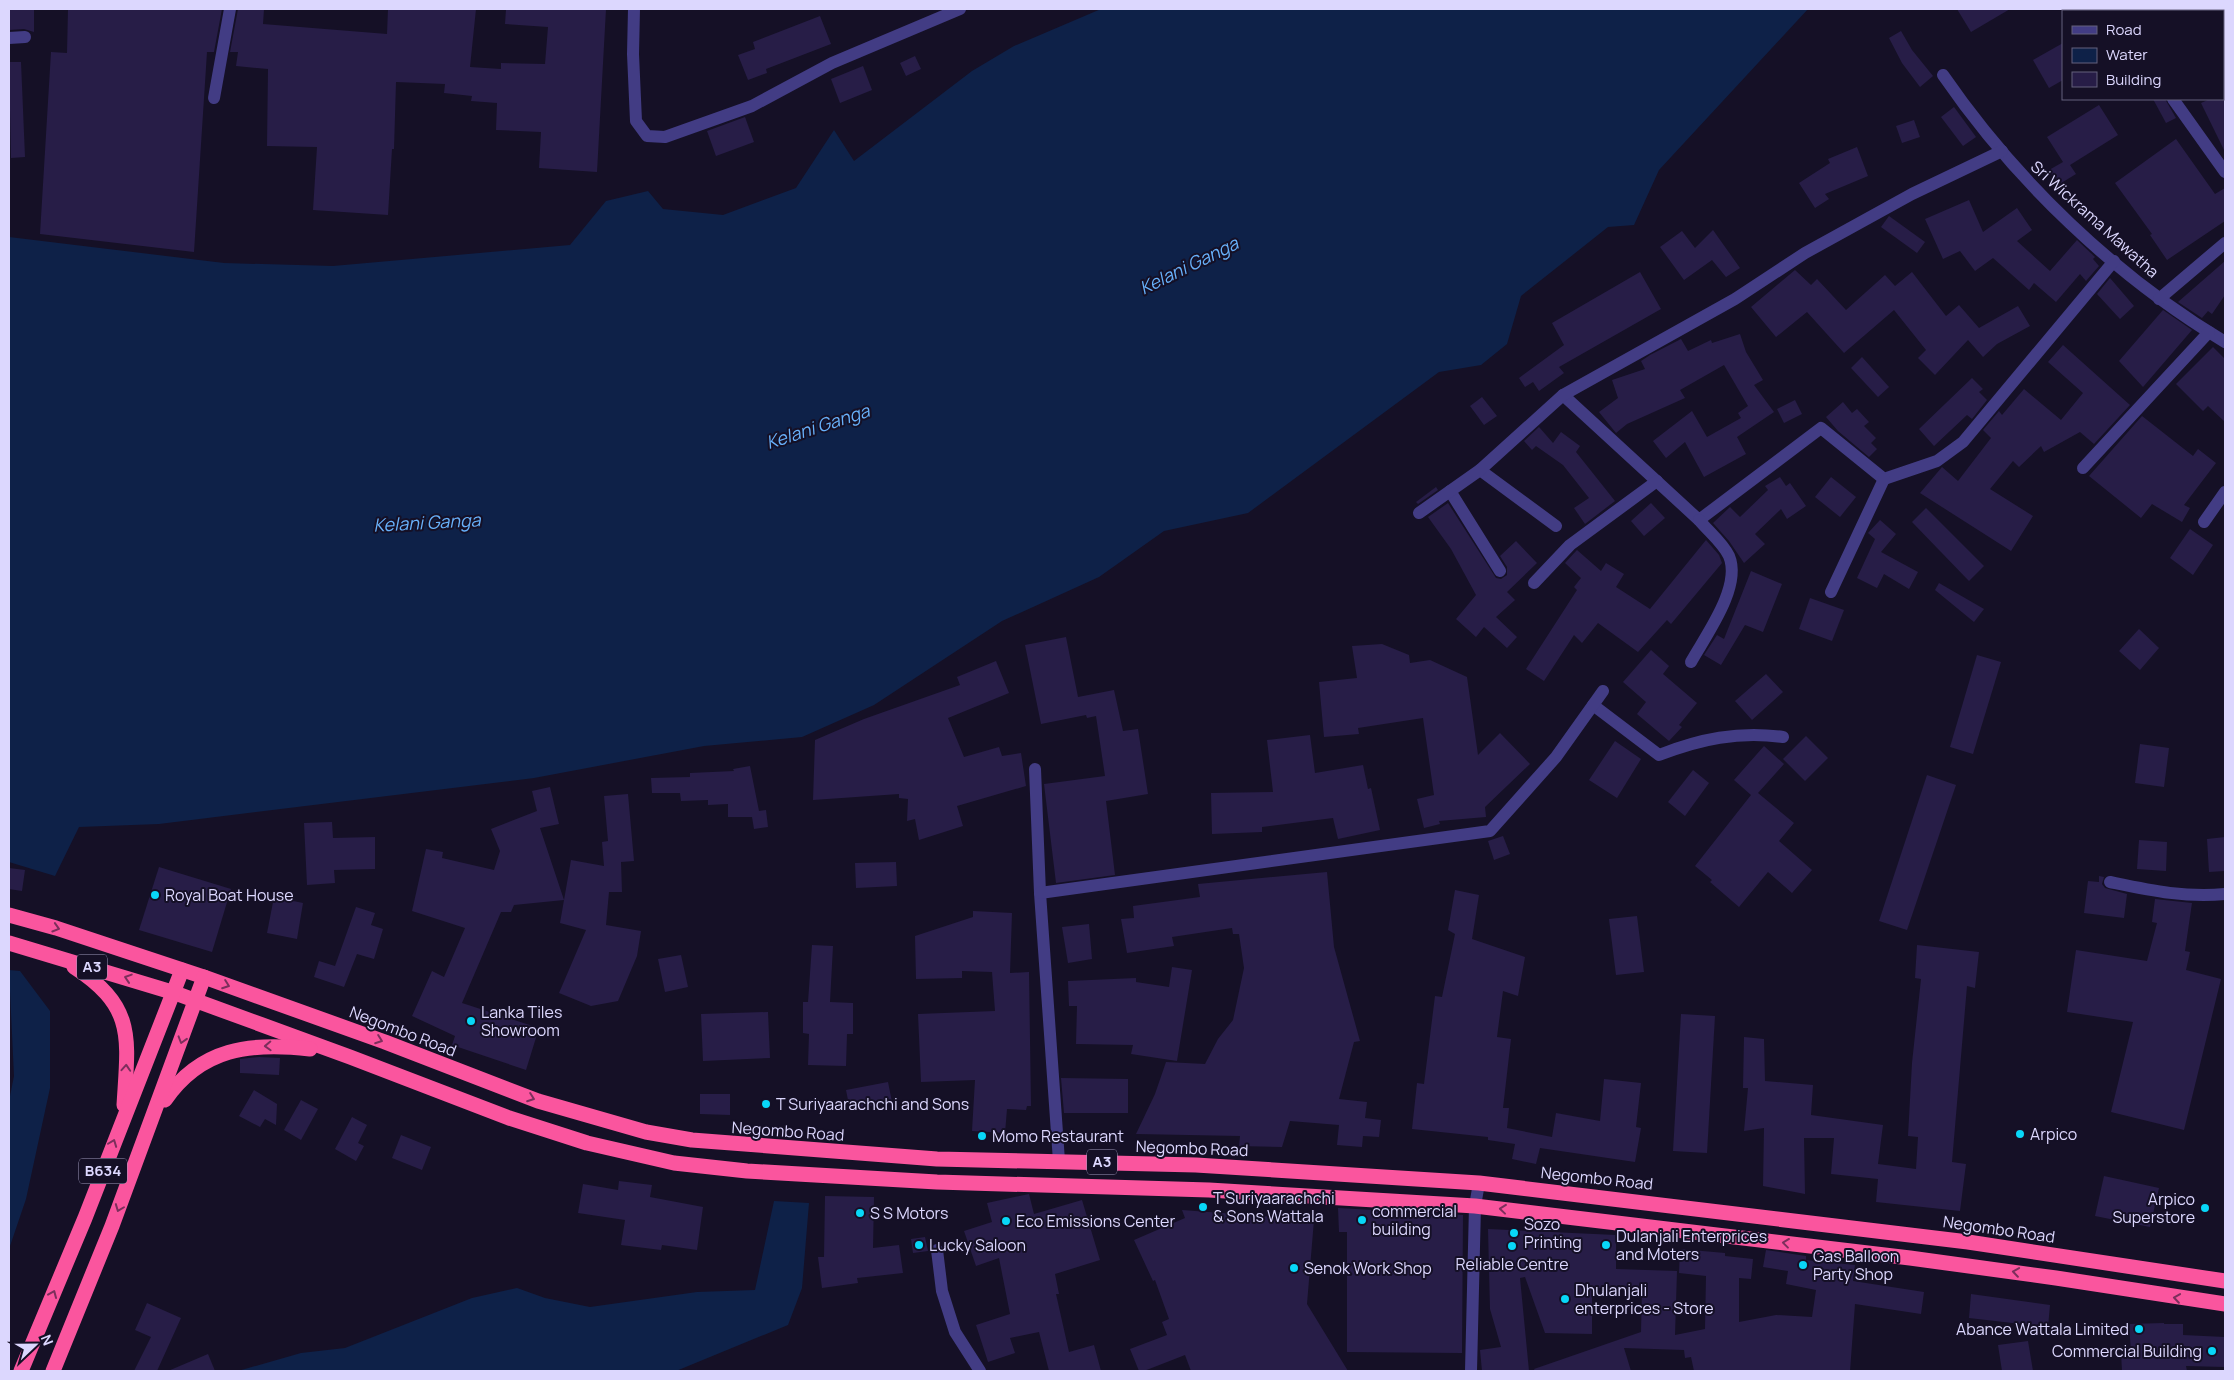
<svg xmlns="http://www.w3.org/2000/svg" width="2234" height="1380" font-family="Manrope,sans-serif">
  <rect width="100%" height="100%" fill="#151026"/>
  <g fill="#0e2148">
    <path d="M1101 9H1808L1659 170 1634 225 1608 227 1521 296 1507 344 1481 365 1439 372 1248 513 1164 531 1099 577 1002 621 874 705 802 737 704 746 534 778 159 824 79 827 55 876 9 862V237L224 263 333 266 570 245 606 201 648 191 663 209 723 215 796 188 834 130 854 161 972 71 1014 46Z"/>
    <path d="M9 970 20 971 50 1011V1088L26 1199 9 1249V1101L14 1076Z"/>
    <path d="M774 1201 809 1203 802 1288 788 1325 676 1371H238L301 1353 345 1348 472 1298 517 1288 545 1298 590 1307 697 1292 755 1290Z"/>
  </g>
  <g fill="#271d47">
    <path d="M68 9H222L214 52H207L194 252 40 234 51 52 67 53Z"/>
    <path d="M238 9H264L263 24 387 34 388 9H476L470 67 501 69V63L545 64 548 27 505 24 506 9H606L597 172 539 168 541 132 496 130 497 103 471 101 472 96 444 93 445 84 396 82 394 149H392L388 215 313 210 317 147 267 146 268 69 236 66 238 52H230Z"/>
    <path d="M1957 9H2010L1971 32Z"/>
    <path d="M9 10H34V32L24 29 9 30Z"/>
    <path d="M820 16 831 44 766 69 767 73 748 80 738 55 755 49 753 42Z"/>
    <path d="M1901 31 1912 50 1933 76 1920 87 1902 63 1889 38Z"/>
    <path d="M2063 43V80L2049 88 2033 60Z"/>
    <path d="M915 56 921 69 906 76 900 63Z"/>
    <path d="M9 62H21L25 157 11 158Z"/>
    <path d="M863 66 872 90 840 103 831 79Z"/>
    <path d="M2153 99H2165L2176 118 2166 123Z"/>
    <path d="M2210 99H2225V152L2201 103Z"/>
    <path d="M2099 105 2118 135 2070 165 2076 174 2058 185 2049 170 2063 162 2047 137Z"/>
    <path d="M1954 107 1976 137 1963 146 1941 117Z"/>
    <path d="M745 117 754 142 716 156 707 131Z"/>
    <path d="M1914 120 1920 137 1902 143 1896 126Z"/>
    <path d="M2176 139 2215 194 2225 188V221L2167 260 2150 235 2152 234 2115 183Z"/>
    <path d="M1857 147 1868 176 1825 194 1829 199 1815 208 1799 183 1830 163 1828 159Z"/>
    <path d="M1969 200 1983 232 2017 208 2032 230 2017 241 2050 271 2077 240 2095 257 2093 259 2099 266 2086 281 2080 274 2056 302 2034 283 2029 290 1993 258 1975 271 1960 251 1943 259 1925 219Z"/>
    <path d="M1889 216 1925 242 1917 253 1881 227Z"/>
    <path d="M1713 230 1740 268 1726 277 1712 260 1684 280 1660 247 1682 231 1695 248Z"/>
    <path d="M2225 261V295L2212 314 2208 311 2202 318 2178 302Z"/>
    <path d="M1795 270 1811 285 1817 279 1846 310 1885 275 1895 286 1912 272 1946 316 1959 305 1979 328 2018 306 2030 326 1997 344 1983 357 1968 340 1935 375 1918 358 1926 350 1894 310 1844 353 1807 312 1776 337 1751 307Z"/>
    <path d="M1640 272 1661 309 1559 367 1564 373 1539 391 1533 382 1525 387 1519 378 1564 345 1552 323Z"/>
    <path d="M2110 278 2134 306 2120 319 2097 294Z"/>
    <path d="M2163 310 2192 330 2143 387 2119 361Z"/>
    <path d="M1740 334 1746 352 1763 380 1754 385 1774 412 1737 437 1746 454 1704 477 1685 442 1666 458 1653 441 1692 411 1707 437 1741 418 1738 413 1748 406 1724 365 1680 390 1685 398 1627 424 1616 433 1599 412 1618 398 1612 380 1645 369 1641 361 1650 355 1681 339 1688 351 1711 340 1712 343Z"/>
    <path d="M2063 345 2130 405 2094 444 2080 432 2044 452 2041 446 2019 467 2013 461 1990 489 2033 516 2011 551 1920 493 1942 467 1958 481 1991 438 1983 430 1999 411 2002 415 2024 389 2061 420 2083 393 2048 362Z"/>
    <path d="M2213 347 2225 359V422L2208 406 2203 411 2176 384Z"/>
    <path d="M1862 357 1889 387 1878 397 1851 368Z"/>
    <path d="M1972 378 1983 389 1979 392 1987 400 1972 419 1967 415 1934 446 1919 429Z"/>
    <path d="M1482 397 1497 416 1484 425 1470 406Z"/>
    <path d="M1795 400 1802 414 1784 423 1777 409Z"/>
    <path d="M1843 402 1852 413 1857 409 1869 422 1864 426 1876 438 1871 443 1877 449 1869 457 1838 431 1826 417Z"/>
    <path d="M2142 416 2193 456 2198 449 2216 463 2184 505 2190 508 2182 522 2152 504 2141 518 2089 476Z"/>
    <path d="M1539 427 1553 443 1561 432 1580 446 1576 452 1615 501 1585 524 1574 508 1589 498 1563 465 1536 446 1532 450 1524 441Z"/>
    <path d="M1780 477 1786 486 1790 483 1806 506 1787 519 1781 509 1755 534 1765 544 1744 563 1729 541 1713 523 1730 507 1740 517 1768 490 1765 486Z"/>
    <path d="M1831 477 1856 497 1840 517 1815 497Z"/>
    <path d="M1436 487 1438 490 1418 504 1416 502Z"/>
    <path d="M1448 503 1496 578 1501 579 1507 575V567L1500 556 1516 541 1537 563 1507 592 1515 600 1496 617 1517 637 1507 648 1484 627 1476 637 1456 619 1476 595 1451 549 1428 517Z"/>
    <path d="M1651 503 1665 518 1644 536 1631 521Z"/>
    <path d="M1926 508 1984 566 1969 581 1912 522Z"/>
    <path d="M1880 520 1896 534 1881 552 1918 572 1909 589 1884 574 1877 588 1857 578 1875 539 1868 533Z"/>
    <path d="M2190 529 2213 545 2193 575 2170 558Z"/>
    <path d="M1706 540 1719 555 1722 563 1671 624 1667 620 1638 652 1598 623 1582 643 1574 635 1544 681 1526 669 1577 590 1574 587 1581 578 1565 563 1577 550 1601 571 1606 563 1624 574 1616 587 1650 609Z"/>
    <path d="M1751 571 1782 584 1763 632 1745 625 1721 665 1704 655 1717 635 1724 639Z"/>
    <path d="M1939 583 1984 609 1974 622 1935 590Z"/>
    <path d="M1810 598 1844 610 1832 641 1799 629Z"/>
    <path d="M2139 629 2159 648 2140 670 2119 651Z"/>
    <path d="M1066 637 1078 697 1114 690 1123 731 1138 729 1148 794 1106 801 1115 875 1056 883 1044 784 1105 776 1096 716 1087 718 1086 715 1041 724 1025 645Z"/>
    <path d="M1382 644 1409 655 1410 663 1430 660 1467 677 1478 755 1500 733 1530 764 1485 807 1486 817 1439 821 1440 824 1424 828 1417 799 1434 795 1423 718 1358 728 1359 734 1324 737 1319 682 1357 678 1352 646Z"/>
    <path d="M1651 650 1669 666 1663 674 1697 703 1679 725 1682 727 1669 741 1637 714 1646 702 1623 682Z"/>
    <path d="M1977 655 2001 662 1973 754 1950 747Z"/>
    <path d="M996 661 1009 693 948 718 964 757 999 747 1002 756 1021 753 1026 786 957 806 963 826 919 840 915 819 907 821 908 799 899 798V794L813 800 815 740 864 719 960 685 957 677Z"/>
    <path d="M1766 674 1783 692 1752 720 1735 701Z"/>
    <path d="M1310 735 1315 773 1363 765 1368 789 1371 788 1380 830 1338 839 1333 818 1262 827V832L1212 834 1211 793 1273 792 1267 740Z"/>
    <path d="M1806 736 1828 758 1805 781 1783 759Z"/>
    <path d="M1615 741 1641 759 1617 798 1589 780Z"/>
    <path d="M2140 744 2169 748 2164 787 2135 783Z"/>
    <path d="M1764 746 1784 764 1758 793 1794 823 1779 841 1812 870 1792 893 1768 872 1739 907 1710 882 1712 880 1695 866 1751 795 1734 780Z"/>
    <path d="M750 766 759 811 766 810 768 827 754 829 752 817H728V804L708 805V800L681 801 680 793H652L651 778 690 777V773L734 771 733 769Z"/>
    <path d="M1693 770 1709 783 1685 816 1668 802Z"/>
    <path d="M1927 775 1956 785 1907 930 1879 921Z"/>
    <path d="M550 787 559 824 540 828 564 900 514 905 511 912H501L462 1003 539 1028 526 1070 452 1045 455 1036 412 1016 432 971 444 977 465 928 412 911 426 849 443 852 442 858 494 870 500 851 491 829 537 811 532 791Z"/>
    <path d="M628 794 634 861 621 862 622 892H609L606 925 641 931 637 956 618 1001 591 1006 559 993 586 930 560 923 571 860 604 866 602 842 608 841 604 796Z"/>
    <path d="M332 822 333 838 375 837V869L334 870 335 883 307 885 304 823Z"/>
    <path d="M1503 836 1510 854 1494 860 1488 841Z"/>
    <path d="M2225 837V871L2209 872 2207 839Z"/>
    <path d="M2139 840 2167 842 2166 871 2137 869Z"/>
    <path d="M896 862 897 886 856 888 855 863Z"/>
    <path d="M159 867 231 889 212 952 139 930Z"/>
    <path d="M9 868 25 870 22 891 9 889Z"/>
    <path d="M1327 872 1334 947 1360 1041 1354 1042 1339 1099 1367 1102 1365 1118 1381 1120 1379 1137 1363 1136 1362 1147 1337 1145 1339 1125 1290 1121 1282 1147 1239 1146 1240 1136 1136 1134 1155 1094 1166 1062 1205 1064 1218 1039 1233 1020 1244 968 1239 934H1233L1232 928 1172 937 1174 946 1127 953 1121 919 1134 918 1133 906 1200 897 1198 884Z"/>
    <path d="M2099 876 2104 877 2102 884 2105 888 2127 894 2124 918 2084 913 2088 881 2099 882Z"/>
    <path d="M1455 890 1479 895 1472 939 1525 957 1518 996 1503 991 1497 1037 1511 1039 1503 1108H1509L1507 1128 1552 1137 1556 1113 1600 1121 1604 1079 1641 1083 1636 1127 1641 1128 1635 1162 1540 1148 1536 1164 1512 1159 1515 1144 1488 1140V1137L1412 1129 1417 1083 1424 1084 1435 996 1442 997 1455 934 1448 930Z"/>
    <path d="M274 897 303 903 297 939 267 933Z"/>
    <path d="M2155 899 2192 903 2185 951 2190 952 2186 970 2221 979 2184 1130 2111 1112 2133 1022 2067 1012 2076 950 2147 961 2157 923 2152 922Z"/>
    <path d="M356 907 375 913 371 925 383 929 374 959 357 954 344 987 314 977 319 961 335 966Z"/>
    <path d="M973 911 1012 913 1010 973 1029 972 1031 1106H1027L1026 1110 1007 1109 1005 1133 972 1131 975 1080 921 1082 918 1014 995 1011 992 972 962 971V978L916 979 915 936 973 917Z"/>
    <path d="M1637 916 1644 972 1616 975 1609 919Z"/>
    <path d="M1089 924 1092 959 1068 963 1062 927Z"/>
    <path d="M812 945 833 946 830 1002 853 1003V1034H847L846 1066 808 1065 809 1034 803 1033V1002H808Z"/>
    <path d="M1917 945 1979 952 1975 988 1967 986 1952 1162 1966 1164 1960 1211 1876 1202 1878 1179 1831 1174 1834 1138H1804L1805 1194 1763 1186 1764 1128 1744 1131 1748 1088H1743L1744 1037 1764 1039 1765 1081 1813 1085 1811 1115 1883 1125 1878 1164 1916 1169 1918 1137 1908 1136 1912 1063 1921 979 1915 978Z"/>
    <path d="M681 955 688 987 665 992 658 959Z"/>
    <path d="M1172 967 1192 970 1177 1061 1131 1054 1133 1045 1076 1044 1077 1006H1069L1068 981 1136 978V982L1169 987Z"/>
    <path d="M768 1012 770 1058 703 1061 701 1014Z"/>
    <path d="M1681 1014 1715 1016 1707 1153 1673 1151Z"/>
    <path d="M259 1057 280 1058 279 1075 240 1073V1059Z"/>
    <path d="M1061 1078 1128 1079V1113H1064Z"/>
    <path d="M888 1082 892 1102 850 1110 846 1090Z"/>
    <path d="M254 1090 277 1104 276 1125 265 1119 260 1127 239 1116Z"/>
    <path d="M700 1094H730V1115L700 1114Z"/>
    <path d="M301 1100 318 1109 301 1140 284 1130Z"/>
    <path d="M352 1117 367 1125 358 1143 364 1146 356 1161 335 1149Z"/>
    <path d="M401 1135 431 1147 422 1170 392 1158Z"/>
    <path d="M2104 1176 2159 1188 2150 1227 2095 1216Z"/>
    <path d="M619 1181 652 1185 650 1197 703 1207 697 1250 662 1245 661 1250 621 1245 625 1220 578 1213 583 1184 618 1190Z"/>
    <path d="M1029 1194 1034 1214 1082 1200 1100 1260 1055 1274 1059 1294H1056L1069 1352 1094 1345 1101 1371H1049L1039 1332 1010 1338 1015 1353 988 1362 976 1325 1010 1314 999 1258 976 1266 964 1231 992 1222 987 1203Z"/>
    <path d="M825 1196 874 1197 873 1248 899 1245 903 1273 857 1278 858 1283 822 1288 818 1257H824Z"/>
    <path d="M1338 1208 1463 1215 1462 1353 1347 1352V1232H1339Z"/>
    <path d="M1182 1210 1314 1220 1307 1304 1348 1371H1191L1185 1355 1144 1371H1139L1130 1349 1167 1335 1162 1322 1169 1319 1155 1280 1153 1281 1134 1240 1185 1218Z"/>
    <path d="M1488 1229 1616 1235V1269L1677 1271 1675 1335 1705 1329 1706 1276 1679 1273 1680 1249 1725 1253V1256L1753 1259 1751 1279 1739 1278V1322L1776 1315 1812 1317 1816 1290 1786 1284 1788 1271 1763 1267 1766 1250 1806 1256V1260L1855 1265 1853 1281 1924 1292 1921 1314 1855 1304 1850 1371H1694L1691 1357 1685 1358 1684 1350 1624 1348 1631 1371H1535L1534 1369 1641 1332 1642 1288H1592V1334L1545 1333 1525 1277 1520 1278 1529 1371H1482L1480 1350 1501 1347 1490 1309Z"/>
    <path d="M925 1237 928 1251 913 1253 911 1239Z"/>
    <path d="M1971 1294 2050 1305 2048 1327 1969 1318Z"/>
    <path d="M147 1303 181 1318 157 1371H134L151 1337 135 1330Z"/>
    <path d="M2164 1323V1324H2183V1335L2225 1337V1367L2186 1366 2187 1371H2122L2121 1353 2131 1352 2129 1324Z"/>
    <path d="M2028 1341 2033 1371H2002L1998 1345Z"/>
    <path d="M208 1354 215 1371H168Z"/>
  </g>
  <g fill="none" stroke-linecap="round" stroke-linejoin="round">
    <g stroke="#423c84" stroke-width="12">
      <path d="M634 9 633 54 636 121 647 136 665 137 752 106 832 63 960 9"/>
      <path d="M9 38 25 37"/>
      <path d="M1943 75C2016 181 2115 276 2225 342"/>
      <path d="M214 98 230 9"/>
      <path d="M2173 99 2225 172"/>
      <path d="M2159 299 2225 243"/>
      <path d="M1563 395 1699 520 1821 428 1884 479 1937 461 1963 442 2114 261"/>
      <path d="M2083 468 2209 332"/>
      <path d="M1480 470 1556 526"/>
      <path d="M1450 491 1500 571"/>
      <path d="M1419 513 1480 470 1563 395 1735 299 1805 253 1912 194 2002 151"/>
      <path d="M2204 522 2225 492"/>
      <path d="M1534 583 1570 545 1657 481"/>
      <path d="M1831 592 1884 479"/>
      <path d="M1691 662C1706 635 1742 587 1729 556 1723 543 1708 531 1699 520"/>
      <path d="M1593 705 1659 755C1700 739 1738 731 1783 737"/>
      <path d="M1035 769 1040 893 1059 1161"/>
      <path d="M2110 882C2149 890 2185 898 2225 894"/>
      <path d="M1040 893 1490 831 1556 757 1603 691"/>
      <path d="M937 1250 942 1291 955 1332 980 1371"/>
      <path d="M1471 1371 1475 1206 1479 1183"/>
    </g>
    <g stroke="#fa559e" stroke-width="15">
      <path d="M9 915 56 928 204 977 385 1042 538 1101 646 1132 692 1140 937 1159 1196 1165 1479 1183 1968 1242 2225 1281"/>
      <path d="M9 943 175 993 350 1057 509 1118 587 1143 674 1163 747 1171 937 1182 1209 1190 1475 1206 1910 1258 2056 1278 2225 1304"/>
      <path d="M74 967C136 1007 128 1038 124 1105"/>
      <path d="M165 1100C201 1048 250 1042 310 1049"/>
      <path d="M21 1371 85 1218 182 970"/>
      <path d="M53 1371 112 1226 204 977"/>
    </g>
  </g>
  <defs><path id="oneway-chevron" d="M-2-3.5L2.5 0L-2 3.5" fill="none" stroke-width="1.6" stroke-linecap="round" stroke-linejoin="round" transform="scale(1.25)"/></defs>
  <g stroke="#7c2f5c">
    <use href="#oneway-chevron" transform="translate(56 928) rotate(17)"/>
    <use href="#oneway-chevron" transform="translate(128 978) rotate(-162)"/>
    <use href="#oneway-chevron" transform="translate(226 985) rotate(20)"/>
    <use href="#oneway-chevron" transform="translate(182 1040) rotate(107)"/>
    <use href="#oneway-chevron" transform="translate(379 1040) rotate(20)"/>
    <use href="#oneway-chevron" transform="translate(268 1046) rotate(178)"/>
    <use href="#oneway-chevron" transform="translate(126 1068) rotate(-86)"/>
    <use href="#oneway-chevron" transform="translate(531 1098) rotate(20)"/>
    <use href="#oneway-chevron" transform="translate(113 1143) rotate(-69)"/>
    <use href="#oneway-chevron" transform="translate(119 1208) rotate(111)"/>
    <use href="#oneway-chevron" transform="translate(1503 1209) rotate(-174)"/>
    <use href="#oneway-chevron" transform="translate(1786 1243) rotate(-173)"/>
    <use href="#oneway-chevron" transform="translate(2016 1272) rotate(-172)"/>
    <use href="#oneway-chevron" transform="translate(53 1294) rotate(-67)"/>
    <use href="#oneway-chevron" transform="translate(2177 1298) rotate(-172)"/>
  </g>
  <g fill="#08d7f8" stroke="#151026" stroke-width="2">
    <circle cx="155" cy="895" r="5"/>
    <circle cx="471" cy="1021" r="5"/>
    <circle cx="766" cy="1104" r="5"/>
    <circle cx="2020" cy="1134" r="5"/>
    <circle cx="982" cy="1136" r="5"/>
    <circle cx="1203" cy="1207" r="5"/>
    <circle cx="2205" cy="1208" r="5"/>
    <circle cx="860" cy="1213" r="5"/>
    <circle cx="1362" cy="1220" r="5"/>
    <circle cx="1006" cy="1221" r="5"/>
    <circle cx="1514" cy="1233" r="5"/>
    <circle cx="919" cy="1245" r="5"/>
    <circle cx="1606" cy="1245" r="5"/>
    <circle cx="1512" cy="1246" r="5"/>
    <circle cx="1803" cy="1265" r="5"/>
    <circle cx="1294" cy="1268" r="5"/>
    <circle cx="1565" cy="1299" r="5"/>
    <circle cx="2139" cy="1329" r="5"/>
    <circle cx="2212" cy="1351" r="5"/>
  </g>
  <g text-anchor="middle" stroke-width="4" stroke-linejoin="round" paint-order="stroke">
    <g fill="#151026" stroke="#a09bbd" stroke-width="1">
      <rect x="77" y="954.5" width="30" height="25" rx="4"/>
      <rect x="1087" y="1149.5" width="30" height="25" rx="4"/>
      <rect x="79" y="1158.5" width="48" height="25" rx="4"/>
    </g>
    <g font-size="15" font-weight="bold" fill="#dcd7fe">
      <text x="92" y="972">A3</text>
      <text x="1102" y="1167">A3</text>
      <text x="103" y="1176">B634</text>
    </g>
    <g font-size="16" fill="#dcd7fe" stroke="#151026">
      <text transform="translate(2095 219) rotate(42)" y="6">Sri Wickrama Mawatha</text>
      <text transform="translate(403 1031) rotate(21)" y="6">Negombo Road</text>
      <text transform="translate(788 1131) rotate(4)" y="6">Negombo Road</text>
      <text transform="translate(1192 1148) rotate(2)" y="6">Negombo Road</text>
      <text transform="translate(1597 1178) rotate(6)" y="6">Negombo Road</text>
      <text transform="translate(1999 1229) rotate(8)" y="6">Negombo Road</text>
    </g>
    <g font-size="16" fill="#dcd7fe" stroke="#151026" text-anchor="start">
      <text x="165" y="901">Royal Boat House</text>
      <text x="481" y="1018">Lanka Tiles<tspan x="481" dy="18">Showroom</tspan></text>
      <text x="776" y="1110">T Suriyaarachchi and Sons</text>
      <text x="2030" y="1140">Arpico</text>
      <text x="992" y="1142">Momo Restaurant</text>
      <text x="1213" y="1204">T Suriyaarachchi<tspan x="1213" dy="18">&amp; Sons Wattala</tspan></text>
      <text x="2195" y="1205" text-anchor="end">Arpico<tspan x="2195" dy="18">Superstore</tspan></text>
      <text x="1372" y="1217">commercial<tspan x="1372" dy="18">building</tspan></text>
      <text x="870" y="1219">S S Motors</text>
      <text x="1016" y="1227">Eco Emissions Center</text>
      <text x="1524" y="1230">Sozo<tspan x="1524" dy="18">Printing</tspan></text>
      <text x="1616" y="1242">Dulanjali Enterprices<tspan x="1616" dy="18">and Moters</tspan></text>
      <text x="929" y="1251">Lucky Saloon</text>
      <text x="1813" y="1262">Gas Balloon<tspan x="1813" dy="18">Party Shop</tspan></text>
      <text x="1512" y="1270" text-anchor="middle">Reliable Centre</text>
      <text x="1304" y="1274">Senok Work Shop</text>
      <text x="1575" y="1296">Dhulanjali<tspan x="1575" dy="18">enterprices - Store</tspan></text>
      <text x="2129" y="1335" text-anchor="end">Abance Wattala Limited</text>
      <text x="2202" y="1357" text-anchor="end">Commercial Building</text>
    </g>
    <g font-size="18" font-style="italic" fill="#68b1fb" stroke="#151026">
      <text transform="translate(1189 266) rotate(-26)" y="6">Kelani Ganga</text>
      <text transform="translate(818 427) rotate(-18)" y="6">Kelani Ganga</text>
      <text transform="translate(427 523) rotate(-3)" y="6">Kelani Ganga</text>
    </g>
  </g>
  <rect width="2234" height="1380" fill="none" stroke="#dcd7fe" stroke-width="20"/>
  <rect x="2062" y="10" width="162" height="90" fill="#151026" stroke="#65607c"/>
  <rect x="2072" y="26" width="25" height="8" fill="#423c84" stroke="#65607c"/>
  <text x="2106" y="35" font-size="15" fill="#dcd7fe">Road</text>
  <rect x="2072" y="48" width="25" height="15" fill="#0e2148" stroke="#65607c"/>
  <text x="2106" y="60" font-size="15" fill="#dcd7fe">Water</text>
  <rect x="2072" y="72" width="25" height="15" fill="#271d47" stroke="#65607c"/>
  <text x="2106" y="85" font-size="15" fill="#dcd7fe">Building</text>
  <g transform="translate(35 1345) rotate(68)" stroke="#151026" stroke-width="4" paint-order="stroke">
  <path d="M0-4L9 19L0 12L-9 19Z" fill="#dcd7fe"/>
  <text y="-8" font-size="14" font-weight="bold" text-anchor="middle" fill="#dcd7fe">N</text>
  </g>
</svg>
